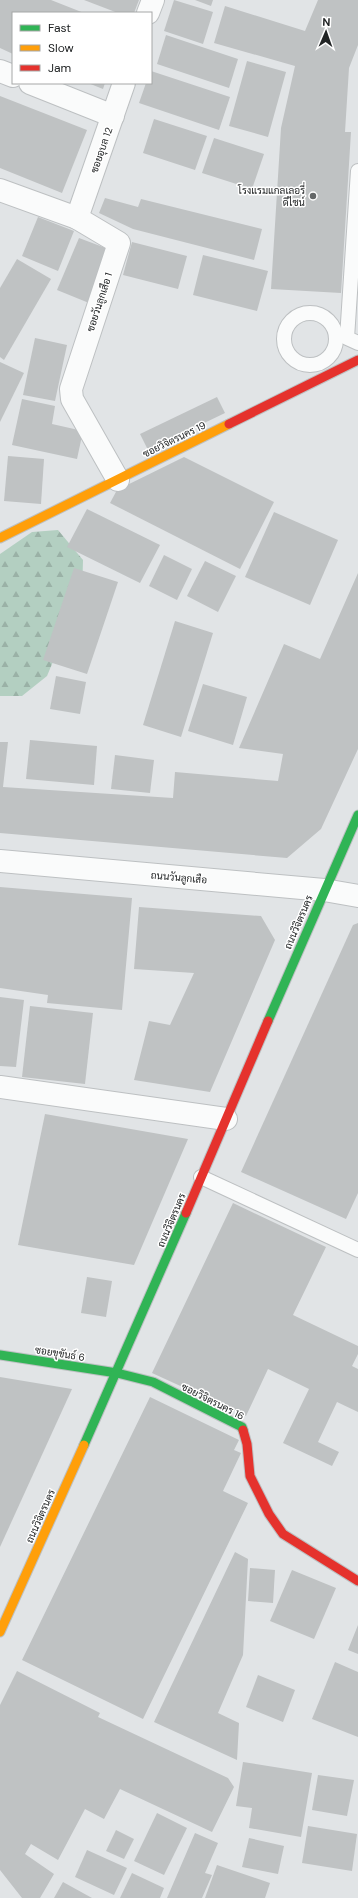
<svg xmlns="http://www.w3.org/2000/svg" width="358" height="1898" font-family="'DM Sans',Sarabun,sans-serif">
  <defs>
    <pattern id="forest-firs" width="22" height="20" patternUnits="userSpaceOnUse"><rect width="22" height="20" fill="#b3cfc1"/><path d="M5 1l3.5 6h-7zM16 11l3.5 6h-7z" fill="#9ab1a6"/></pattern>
  </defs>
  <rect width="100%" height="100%" fill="#e1e4e6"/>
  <path fill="url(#forest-firs)" d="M58 530 83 560 82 592 47 676 22 696H0V554L32 532Z"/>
  <g fill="#bfc2c3">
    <path d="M0 0H51L84 13H13V54L0 48Z"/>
    <path d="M84 0H139L134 13H118Z"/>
    <path d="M174 0 213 12 203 44 164 31Z"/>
    <path d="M195 0H213L211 6Z"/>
    <path d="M318 0H358V45L349 68 345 132H351L341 293 271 289 281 128 295 66 214 43 225 6 305 31Z"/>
    <path d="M166 35 238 59 229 88 157 64Z"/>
    <path d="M247 61 286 72 268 137 229 126Z"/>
    <path d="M151 71 230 97 219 130 139 103 146 83H151Z"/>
    <path d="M88 83H105L103 89Z"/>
    <path d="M0 96 87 130 62 193 0 168Z"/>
    <path d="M154 119 207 136 195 170 143 153Z"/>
    <path d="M214 138 264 154 252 189 202 173Z"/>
    <path d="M105 198 138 207 141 199 262 229 254 260 133 229 99 213Z"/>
    <path d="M38 217 74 231 58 271 22 256Z"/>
    <path d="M79 238 111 250 89 303 57 290Z"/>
    <path d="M132 242 187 256 178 289 123 275Z"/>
    <path d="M203 255 268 271 257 311 193 295Z"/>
    <path d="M17 259 51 279 4 360 0 357V288Z"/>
    <path d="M35 338 67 345 55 401 23 395Z"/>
    <path d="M0 362 24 373 0 422Z"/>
    <path d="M217 397 225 413 148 450 140 434Z"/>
    <path d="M22 399 55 406 52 424 83 431 77 459 12 445Z"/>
    <path d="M8 456 44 459 41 504 4 501Z"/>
    <path d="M184 457 274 502 240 569 110 503 117 490Z"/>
    <path d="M87 509 160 545 140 583 67 547Z"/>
    <path d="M274 512 338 540 310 605 245 577Z"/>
    <path d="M164 555 192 569 177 600 149 586Z"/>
    <path d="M205 561 236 576 218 612 187 596Z"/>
    <path d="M74 568 118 582 87 674 43 660Z"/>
    <path d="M358 573V749L321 829 287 858 0 833V742H8L3 787 173 798 175 772 278 781 283 754 239 748 284 644 320 659Z"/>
    <path d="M175 621 213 633 181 737 143 725Z"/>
    <path d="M56 676 86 682 80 714 50 709Z"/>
    <path d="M203 684 247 697 233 745 188 731Z"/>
    <path d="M30 740 97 746 94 785 26 779Z"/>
    <path d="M115 755 154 760 150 793 111 789Z"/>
    <path d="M0 887 132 898 122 1010 47 1003 48 995 0 988Z"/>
    <path d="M139 907 261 916 275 940 210 1092 134 1080 149 1021 170 1025 194 973 134 969Z"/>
    <path d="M358 923V1193L346 1219 241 1172 353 925Z"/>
    <path d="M0 997 24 1000 16 1067 0 1066Z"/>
    <path d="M30 1006 93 1013 85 1084 22 1077Z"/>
    <path d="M45 1114 188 1139 134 1265 18 1245Z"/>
    <path d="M233 1203 326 1247 293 1315 358 1346V1354L352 1366 358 1369V1412L337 1402 318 1442 339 1452 332 1466 283 1443 309 1389 268 1369 246 1416 152 1373Z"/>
    <path d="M87 1277 112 1281 106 1317 81 1313Z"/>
    <path d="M0 1377 72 1389 0 1547Z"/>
    <path d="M150 1397 239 1440 234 1450 241 1453 223 1491 248 1503 143 1719 22 1660Z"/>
    <path d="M235 1552 248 1559 243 1655 218 1713 239 1723 237 1760 154 1722Z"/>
    <path d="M250 1568 275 1570 273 1603 248 1601Z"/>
    <path d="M292 1570 336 1588 314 1639 270 1621Z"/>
    <path d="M358 1625V1654L348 1650Z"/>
    <path d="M335 1662 358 1672V1737L312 1719Z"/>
    <path d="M17 1671 100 1713 98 1717 228 1778 234 1787 212 1832 120 1789 104 1819 85 1809 58 1860 31 1844 25 1854 54 1874 40 1898H22L0 1870V1705Z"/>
    <path d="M258 1675 295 1690 283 1722 246 1707Z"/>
    <path d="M243 1762 312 1773 301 1837 249 1828 252 1808 236 1806Z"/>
    <path d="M318 1775 354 1780 347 1816 312 1810Z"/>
    <path d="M157 1813 187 1828 164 1875 134 1861Z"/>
    <path d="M308 1826 357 1834 352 1871 302 1863Z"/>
    <path d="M116 1830 134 1839 124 1859 106 1851Z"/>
    <path d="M195 1833 218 1843 205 1873 212 1875 202 1898H167Z"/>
    <path d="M249 1838 284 1846 278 1874 242 1867Z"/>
    <path d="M87 1850 127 1868 114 1895 75 1877Z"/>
    <path d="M217 1865 270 1883 265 1898H205Z"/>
    <path d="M132 1873 164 1888 160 1898H120Z"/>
    <path d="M63 1882 92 1898H54Z"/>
  </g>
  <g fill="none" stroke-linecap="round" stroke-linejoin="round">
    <defs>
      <g id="lane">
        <path d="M358 171 347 338 358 343"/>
        <circle cx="310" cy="339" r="26"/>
        <path d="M201 1177 358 1250"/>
      </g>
      <g id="street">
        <path d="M148 13 153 0"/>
        <path d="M0 71 13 76"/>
        <path d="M30 83 113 116"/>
        <path d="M0 190 77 218 119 243 71 389 72 399 118 480"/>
        <path d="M77 218 124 83"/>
        <path d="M0 861 324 890 358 896"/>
        <path d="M0 1087 226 1119"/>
      </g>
      <g id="fast">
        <path d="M268 1021 358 815"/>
        <path d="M0 1355 117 1373 153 1382 242 1427 243 1430"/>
        <path d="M84 1445 186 1213"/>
      </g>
      <g id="slow">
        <path d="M0 538 229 424"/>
        <path d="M0 1632 84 1445"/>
      </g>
      <g id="jam">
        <path d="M229 424 358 360"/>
        <path d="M186 1213 268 1021"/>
        <path d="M243 1430 247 1444 250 1476 269 1514 283 1534 358 1581"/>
      </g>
    </defs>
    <use href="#lane" stroke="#bdc0c2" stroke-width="16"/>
    <use href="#street" stroke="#bdc0c2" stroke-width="24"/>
    <use href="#fast" stroke="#bdc0c2" stroke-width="11"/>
    <use href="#slow" stroke="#bdc0c2" stroke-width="11"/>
    <use href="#jam" stroke="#bdc0c2" stroke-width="11"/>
    <use href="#lane" stroke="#fafbfb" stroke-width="14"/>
    <use href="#street" stroke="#fafbfb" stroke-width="22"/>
    <use href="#fast" stroke="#30b455" stroke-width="9"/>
    <use href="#slow" stroke="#ff9f0a" stroke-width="9"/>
    <use href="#jam" stroke="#e5322d" stroke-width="9"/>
  </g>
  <circle fill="#646768" stroke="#fff" stroke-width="1.5" cx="313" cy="196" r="4"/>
  <g text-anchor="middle" stroke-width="3" stroke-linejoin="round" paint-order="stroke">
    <g font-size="10" fill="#202324" stroke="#fff">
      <text transform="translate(101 150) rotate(-71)" y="4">ซอยอุบล 12</text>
      <text transform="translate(99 302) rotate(-72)" y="4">ซอยวันลูกเสือ 1</text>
      <text transform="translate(174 439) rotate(-26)" y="4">ซอยวิจิตรนคร 19</text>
      <text transform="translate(179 877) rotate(5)" y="4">ถนนวันลูกเสือ</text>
      <text transform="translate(298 922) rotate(-67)" y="4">ถนนวิจิตรนคร</text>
      <text transform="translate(171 1220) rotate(-67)" y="4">ถนนวิจิตรนคร</text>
      <text transform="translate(60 1353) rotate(9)" y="4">ซอยขุขันธ์ 6</text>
      <text transform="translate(213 1401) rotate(27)" y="4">ซอยวิจิตรนคร 16</text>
      <text transform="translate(40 1516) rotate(-66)" y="4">ถนนวิจิตรนคร</text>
    </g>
    <g font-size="10" fill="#202324" stroke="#fff" text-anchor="end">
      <text x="305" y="194">โรงแรมแกลเลอรี่<tspan x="305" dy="12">ดีไซน์</tspan></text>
    </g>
  </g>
  <rect x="12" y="12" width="140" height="72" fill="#ffffff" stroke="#a6a7a7"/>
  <rect x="20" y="25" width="20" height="6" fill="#30b455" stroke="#a6a7a7"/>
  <text x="48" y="32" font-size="12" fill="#202324">Fast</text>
  <rect x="20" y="45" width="20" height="6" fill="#ff9f0a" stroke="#a6a7a7"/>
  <text x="48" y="52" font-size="12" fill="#202324">Slow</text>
  <rect x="20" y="65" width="20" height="6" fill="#e5322d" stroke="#a6a7a7"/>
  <text x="48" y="72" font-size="12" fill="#202324">Jam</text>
  <g transform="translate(326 32) rotate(2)" stroke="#ffffff" stroke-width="3" paint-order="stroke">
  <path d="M0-3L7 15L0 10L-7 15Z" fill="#202324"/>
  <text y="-6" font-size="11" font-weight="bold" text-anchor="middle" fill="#202324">N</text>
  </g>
</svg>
